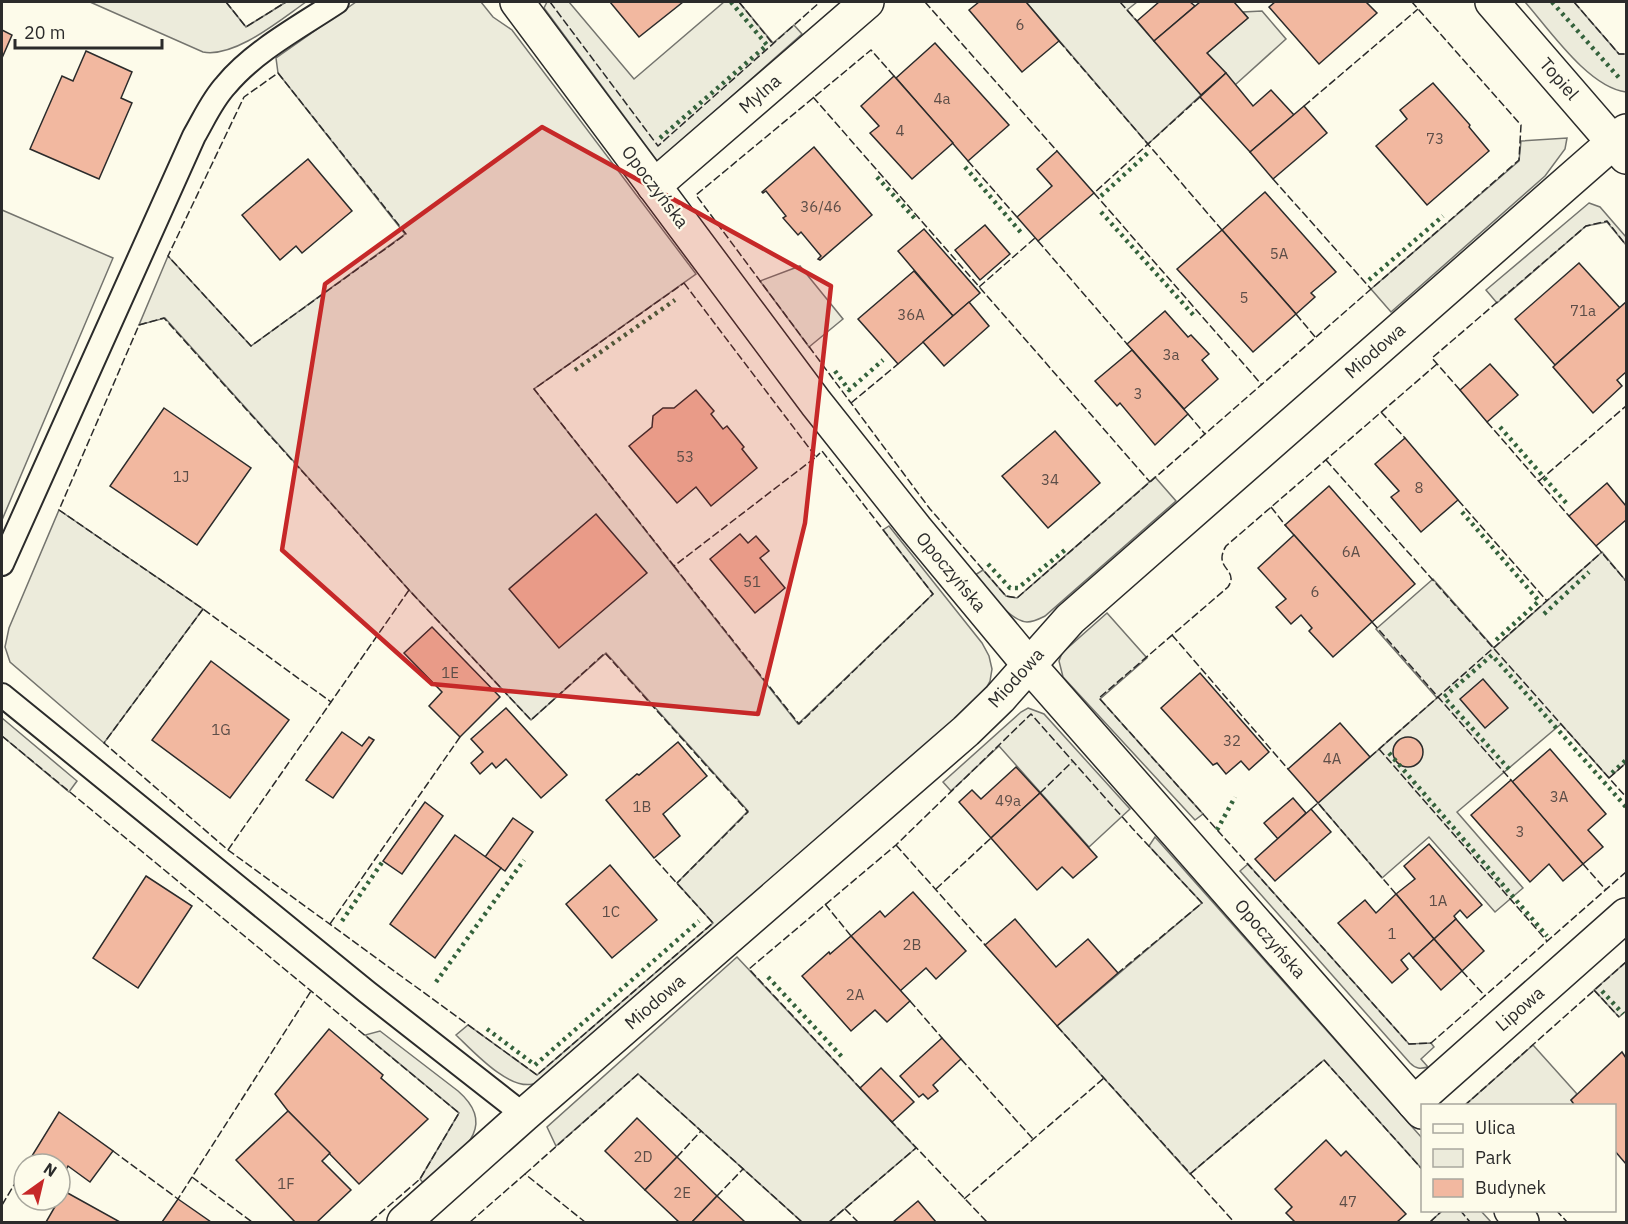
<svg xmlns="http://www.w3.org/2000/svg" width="1628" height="1224" font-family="'IBM Plex Sans',sans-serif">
  <rect width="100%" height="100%" fill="#fdfbea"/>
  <g fill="#ecebdb" stroke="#74746e" stroke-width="1.5">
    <path d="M90 2H226L246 27 286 2H306C280 20 235 58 203 52Z"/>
    <path d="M356 2H481L493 17 512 30 696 274 534 389 798 724 933 594 883 530 889 526 982 643 989 656 992 669 990 681 984 692 974 702 553 1072C547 1076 541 1082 533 1084 508 1090 473 1051 456 1035L468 1025 537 1075 713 923 677 883 748 811 606 653 531 720 409 590 165 318 139 325 168 256 251 346 405 234 278 73 276 58Z"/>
    <path d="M547 2H569L634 79 724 2H739L773 43 794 25 802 34 658 162 544 8Z"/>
    <path d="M1026 2H1137L1127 10 1201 95 1148 144Z"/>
    <path d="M1525 2H1574L1619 54H1626V92C1588 87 1549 29 1525 2Z"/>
    <path d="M1262 11 1286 39 1235 85 1207 53 1248 18 1243 12Z"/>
    <path d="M1567 138 1565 149 1545 176 1391 312 1371 289 1519 161 1521 141Z"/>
    <path d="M1589 203 1600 207 1626 237V245L1607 222 1586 226 1497 303 1486 290Z"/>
    <path d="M2 210 113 258 2 520Z"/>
    <path d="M800 266 843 319 809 347 760 281Z"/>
    <path d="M1155 477 1176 501 1045 616C1039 619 1034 622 1027 622 1009 621 986 588 975 575L983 570 1006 596 1017 598Z"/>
    <path d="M59 510 203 609 104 743 10 662 5 647 9 628Z"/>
    <path d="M1602 552 1626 581V763L1609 778 1561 724 1457 812 1523 888 1495 912 1429 837 1382 878 1318 803 1437 698 1376 629 1433 579 1494 648Z"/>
    <path d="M1107 613 1147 658 1100 699 1203 814 1195 820 1063 677 1059 661 1062 653Z"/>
    <path d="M1028 708 1044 714 1130 809 1089 847 999 746 951 791 943 782 1021 712Z"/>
    <path d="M2 718 77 781 69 792 2 736Z"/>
    <path d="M1155 837 1422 1138V1169L1324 1060 1190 1174 1057 1026 1202 903 1149 846Z"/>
    <path d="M1248 864 1409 1044 1431 1043 1434 1047 1421 1059 1428 1067C1420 1069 1416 1069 1410 1063L1240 871Z"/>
    <path d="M737 957 916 1148 829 1222H802L638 1074 556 1146 547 1127Z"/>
    <path d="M1626 962V1011L1619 1017 1594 990Z"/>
    <path d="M380 1031 458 1091C503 1130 453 1157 424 1184L420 1179 459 1113 365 1035Z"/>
    <path d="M1533 1045 1577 1094 1571 1100 1575 1105 1464 1106Z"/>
    <path d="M1443 1210 1481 1211 1491 1222H1430Z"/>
  </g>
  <g fill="#f2b8a0" stroke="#2b2b2b" stroke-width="1.5">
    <path d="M610 2H683L639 37Z"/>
    <path d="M979 2H1026L1059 41 1022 72 969 10Z"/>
    <path d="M1159 2H1190L1195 6 1154 41 1137 21Z"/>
    <path d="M1200 2H1234L1248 18 1207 53 1226 73 1201 95 1154 41Z"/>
    <path d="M1275 2H1366L1377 13 1319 64 1269 7Z"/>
    <path d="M2 30 12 35 2 58Z"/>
    <path d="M935 43 1009 125 968 161 896 78Z"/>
    <path d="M86 51 132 72 121 98 132 103 99 179 30 149 62 76 73 81Z"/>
    <path d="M1226 73 1253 106 1271 90 1294 115 1250 152 1200 97Z"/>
    <path d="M894 76 953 143 912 179 870 133 879 126 861 106Z"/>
    <path d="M1433 83 1470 125 1469 127 1489 151 1427 205 1376 146 1407 119 1400 110Z"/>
    <path d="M1304 106 1327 133 1273 179 1250 152Z"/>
    <path d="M814 147 872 215 820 260 818 259 821 256 801 232 798 235 783 218 786 216 766 191 763 193 762 192Z"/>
    <path d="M1057 151 1094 193 1038 241 1017 217 1052 186 1037 169Z"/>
    <path d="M308 159 352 211 302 253 296 246 280 260 242 215Z"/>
    <path d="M1265 192 1336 272 1311 293 1315 297 1296 314 1222 230Z"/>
    <path d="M985 225 1010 254 980 280 955 250Z"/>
    <path d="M924 229 980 293 953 316 898 251Z"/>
    <path d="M1222 230 1296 314 1253 352 1177 269Z"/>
    <path d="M1579 263 1620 308 1555 365 1515 319Z"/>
    <path d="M914 271 953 316 898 364 858 319Z"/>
    <path d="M969 302 989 326 944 366 923 342Z"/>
    <path d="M1626 302V372L1617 380 1622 386 1593 413 1553 367Z"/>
    <path d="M1165 311 1188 337 1191 335 1209 354 1202 360 1218 379 1184 409 1127 344Z"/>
    <path d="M1132 350 1188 414 1155 445 1120 403 1117 406 1095 381Z"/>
    <path d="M1490 364 1518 395 1487 422 1460 390Z"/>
    <path d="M696 390 714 411 711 414 723 429 727 426 744 447 742 449 757 468 711 506 696 487 677 503 629 446 652 427 653 416 663 408H674Z"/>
    <path d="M164 408 251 468 197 545 110 486Z"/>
    <path d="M1055 431 1100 483 1048 528 1002 476Z"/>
    <path d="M1405 438 1458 500 1421 532 1391 497 1399 491 1375 464Z"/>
    <path d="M1607 483 1626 506V520L1596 546 1569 516Z"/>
    <path d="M1329 486 1415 584 1372 622 1285 525Z"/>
    <path d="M596 514 647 573 559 648 509 589Z"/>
    <path d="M740 534 748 543 756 536 769 551 760 558 785 588 755 613 710 559Z"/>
    <path d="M1294 535 1372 622 1333 657 1309 631 1312 628 1301 615 1291 624 1276 607 1286 599 1258 568Z"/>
    <path d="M432 627 500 697 460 737 429 706 442 692 404 653Z"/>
    <path d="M211 661 289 720 230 798 152 740Z"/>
    <path d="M1200 673 1269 752 1249 770 1241 761 1226 774 1217 763 1213 765 1161 708Z"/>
    <path d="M1483 679 1508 708 1485 728 1460 699Z"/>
    <path d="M506 708 567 775 541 798 506 759 496 768 492 763 480 774 471 763 483 752 471 739Z"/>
    <path d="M1340 723 1370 757 1318 803 1288 769Z"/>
    <path d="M342 732 362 746 369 737 374 740 333 798 306 780Z"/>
    <circle cx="1408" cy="752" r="15"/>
    <path d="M678 742 707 776 663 814 680 836 654 858 606 800 637 774 639 775Z"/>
    <path d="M1550 749 1606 814 1588 830 1603 847 1583 864 1512 782Z"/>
    <path d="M1016 767 1040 793 991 838 959 802 972 790 981 799Z"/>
    <path d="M1511 780 1583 864 1563 881 1549 864 1530 882 1471 815Z"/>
    <path d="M1040 793 1097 857 1073 878 1062 867 1037 890 991 838Z"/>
    <path d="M1293 798 1306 813 1278 839 1264 823Z"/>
    <path d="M425 802 443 816 402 874 383 861Z"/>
    <path d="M1311 809 1331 832 1275 881 1255 859Z"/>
    <path d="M513 818 533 832 505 871 485 857Z"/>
    <path d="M455 835 501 868 435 958 390 924Z"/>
    <path d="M1429 844 1482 905 1467 918 1460 910 1454 916 1456 919 1434 939 1396 894 1415 879 1404 866Z"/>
    <path d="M610 865 657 920 612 958 566 904Z"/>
    <path d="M146 876 192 906 138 988 93 958Z"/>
    <path d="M913 892 966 951 936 979 926 968 900 991 851 936 880 911 885 917Z"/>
    <path d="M1396 894 1434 939 1413 958 1409 953 1401 960 1408 969 1392 983 1338 923 1365 900 1376 913Z"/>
    <path d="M1015 919 1056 967 1088 939 1118 973 1057 1026 985 945Z"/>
    <path d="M1456 919 1484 951 1462 971 1434 939Z"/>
    <path d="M851 936 910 1001 887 1022 875 1010 851 1031 802 976 829 952 830 954Z"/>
    <path d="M1434 939 1462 971 1441 990 1413 958Z"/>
    <path d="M329 1029 383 1075 381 1078 428 1119 359 1184 288 1111 275 1094Z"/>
    <path d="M942 1038 961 1059 933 1085 938 1091 928 1099 923 1094 919 1097 900 1076Z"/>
    <path d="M1622 1052 1626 1058V1164L1614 1150V1106H1575L1571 1100Z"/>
    <path d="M881 1068 914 1102 892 1122 860 1088Z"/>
    <path d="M288 1111 330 1153 322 1161 351 1190 317 1222H295L236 1160Z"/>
    <path d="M59 1112 113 1151 90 1182 68 1166 60 1181V1164H27Z"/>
    <path d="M637 1118 677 1157 645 1190 605 1151Z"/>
    <path d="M1326 1140 1341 1156 1346 1151 1406 1214 1397 1222H1295L1286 1213 1292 1207 1275 1189Z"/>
    <path d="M677 1157 717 1196 692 1222H679L645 1190Z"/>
    <path d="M64 1191 120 1222H46Z"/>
    <path d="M717 1196 745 1222H692Z"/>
    <path d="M178 1199 211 1222H162Z"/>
    <path d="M918 1201 936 1222H893Z"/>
  </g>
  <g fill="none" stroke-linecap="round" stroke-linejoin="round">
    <defs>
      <g id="lane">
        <path d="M2 564 194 136C204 119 212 100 226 85 254 51 301 26 337 2"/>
        <path d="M2 695 367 992 524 1115"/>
      </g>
      <g id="street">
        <path d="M517 2 816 403 916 529 1029 665 1422 1112"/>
        <path d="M1492 2 1626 157"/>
        <path d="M654 186 867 2"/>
        <path d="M1414 1103 1626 915"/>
        <path d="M1511 1210 1522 1222"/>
        <path d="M404 1222 524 1115 966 731 1000 698 1070 619 1626 131"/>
      </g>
    </defs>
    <use href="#lane" stroke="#2b2b2b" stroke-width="26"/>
    <use href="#street" stroke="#2b2b2b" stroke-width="36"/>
    <use href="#lane" stroke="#fdfbea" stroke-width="22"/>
    <use href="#street" stroke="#fdfbea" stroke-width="33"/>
    <g stroke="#34623c" stroke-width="4.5" stroke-dasharray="3 4.5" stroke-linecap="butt">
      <path d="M1552 2 1621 80"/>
      <path d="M660 138 767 45 731 2"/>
      <path d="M965 167 1023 235"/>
      <path d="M877 177 917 221"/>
      <path d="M1101 196 1150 151"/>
      <path d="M1101 212 1196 318"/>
      <path d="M1369 280 1443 216"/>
      <path d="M575 370 675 300"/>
      <path d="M835 371 849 390 883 360"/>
      <path d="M1500 427 1568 505"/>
      <path d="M1462 512 1539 601 1496 640"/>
      <path d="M988 564 1010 588H1018L1065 550"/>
      <path d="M1544 614 1589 572"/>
      <path d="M1389 753 1547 936"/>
      <path d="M1509 769 1444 697 1492 655 1626 807"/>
      <path d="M1612 773 1626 760"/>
      <path d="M1217 830 1235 797"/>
      <path d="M342 921 383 861"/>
      <path d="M768 977 843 1058"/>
      <path d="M436 982 524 860"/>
      <path d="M1602 991 1623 1014"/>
      <path d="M487 1029 535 1065 699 921"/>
    </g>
    <g stroke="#2b2b2b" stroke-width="1.5" stroke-dasharray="8 3" stroke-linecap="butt">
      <path d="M226 2 246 27 286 2"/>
      <path d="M550 2 658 146 820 2"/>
      <path d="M739 2 773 44"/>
      <path d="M925 2 1057 151"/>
      <path d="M1120 2 1137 21"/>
      <path d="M1574 2 1619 54H1626"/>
      <path d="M1059 41 1222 230"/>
      <path d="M278 73 406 234 251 346 168 256 244 97Z"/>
      <path d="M894 76 871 50 696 195 930 509 1006 596 1017 598 1519 160 1521 125 1412 2"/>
      <path d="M813 97 1150 482"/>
      <path d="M1200 97 1094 193 1262 385"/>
      <path d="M1304 106 1418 9"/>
      <path d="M968 161 1017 217"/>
      <path d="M1273 179 1371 289"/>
      <path d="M1038 241 1127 344"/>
      <path d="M684 283 816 457 674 566 534 389Z"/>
      <path d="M979 287 1035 238"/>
      <path d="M1296 314 1316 338"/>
      <path d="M1437 364 1226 546C1212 569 1240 569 1228 587L1099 698 1409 1044 1431 1043 1626 872"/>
      <path d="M1460 390 1432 358 1586 226 1607 221 1626 245"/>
      <path d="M851 403 898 364"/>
      <path d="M1381 412 1405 438"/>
      <path d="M1188 414 1205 434"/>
      <path d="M1487 422 1569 516"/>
      <path d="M1326 460 1626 797"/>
      <path d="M1539 481 1626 406"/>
      <path d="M1458 500 1547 601"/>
      <path d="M1271 507 1286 526"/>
      <path d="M1596 546 1626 581"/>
      <path d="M674 566 799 724 933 594 822 451 816 457"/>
      <path d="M409 590 331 702 203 609 59 510 139 325 164 318 409 590 531 720 605 653 748 812 677 883"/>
      <path d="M203 609 104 743 228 850 537 1075 713 923 654 858"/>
      <path d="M1372 622 1511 780"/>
      <path d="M1172 635 1288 769"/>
      <path d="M2 736 459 1113 420 1179 370 1222"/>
      <path d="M1379 749 1547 941"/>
      <path d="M1370 757 1602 552"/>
      <path d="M1609 778 1626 763"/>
      <path d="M1040 793 1072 762"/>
      <path d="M1311 809 1318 803 1396 894"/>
      <path d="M896 845 985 945"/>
      <path d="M228 850 331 702"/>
      <path d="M1583 864 1606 890"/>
      <path d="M936 889 991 838"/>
      <path d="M825 904 851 936"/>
      <path d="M330 924 460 737"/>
      <path d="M1462 971 1485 996"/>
      <path d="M1594 990 1619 1017"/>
      <path d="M910 1001 942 1038"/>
      <path d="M1057 1026 1234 1222"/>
      <path d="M961 1059 1033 1139"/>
      <path d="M861 1089 749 969 896 845 1031 714 1132 828 1202 903 1118 973"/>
      <path d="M1464 1106 1626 962"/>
      <path d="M890 1120 987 1222"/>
      <path d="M113 1151 178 1199 311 991"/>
      <path d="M677 1157 701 1131"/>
      <path d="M525 1174 638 1074 802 1222"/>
      <path d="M1190 1174 1324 1060 1422 1169"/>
      <path d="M192 1177 252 1222"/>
      <path d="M717 1196 743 1169"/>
      <path d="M964 1199 1104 1078"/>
      <path d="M2 1205 20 1175"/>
      <path d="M845 1209 858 1222"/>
      <path d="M1460 1210 1470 1222"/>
      <path d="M1556 1210 1567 1222"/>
      <path d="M470 1222 525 1174 585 1222"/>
      <path d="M829 1222 916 1148"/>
      <path d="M1430 1222 1443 1210"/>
    </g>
  </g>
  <path fill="#c62828" fill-opacity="0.2" stroke="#c62828" stroke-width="4.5" stroke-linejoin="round" d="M542 127 831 286 805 523 758 714 432 684 282 550 325 284Z"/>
  <g text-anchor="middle" stroke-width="4.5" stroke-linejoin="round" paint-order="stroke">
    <g font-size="15" fill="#5d4e48">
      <text x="1020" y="30">6</text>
      <text x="942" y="104">4a</text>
      <text x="900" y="136">4</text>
      <text x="1435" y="144">73</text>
      <text x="821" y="212">36/46</text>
      <text x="1279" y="259">5A</text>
      <text x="1244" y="303">5</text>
      <text x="1583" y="316">71a</text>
      <text x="911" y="320">36A</text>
      <text x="1171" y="360">3a</text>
      <text x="1138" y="399">3</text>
      <text x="685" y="462">53</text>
      <text x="181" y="482">1J</text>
      <text x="1050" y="485">34</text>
      <text x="1419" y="493">8</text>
      <text x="1351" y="557">6A</text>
      <text x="752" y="587">51</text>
      <text x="1315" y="597">6</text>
      <text x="450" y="678">1E</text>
      <text x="221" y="735">1G</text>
      <text x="1232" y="746">32</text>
      <text x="1332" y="764">4A</text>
      <text x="1559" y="802">3A</text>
      <text x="1008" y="806">49a</text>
      <text x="642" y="812">1B</text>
      <text x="1520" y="837">3</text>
      <text x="1438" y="906">1A</text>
      <text x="611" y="917">1C</text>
      <text x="1392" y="939">1</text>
      <text x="912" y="950">2B</text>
      <text x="855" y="1000">2A</text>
      <text x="643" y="1162">2D</text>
      <text x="286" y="1189">1F</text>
      <text x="682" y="1198">2E</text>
      <text x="1348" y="1207">47</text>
    </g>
    <g font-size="18" fill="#2b2b2b" stroke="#fdfbea">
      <text transform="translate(1559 79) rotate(49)" y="6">Topiel</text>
      <text transform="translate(760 94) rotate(-41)" y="6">Mylna</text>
      <text transform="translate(655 187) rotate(53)" y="6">Opoczyńska</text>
      <text transform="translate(1375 351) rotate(-41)" y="6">Miodowa</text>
      <text transform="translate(951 572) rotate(50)" y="6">Opoczyńska</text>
      <text transform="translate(1016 678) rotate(-48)" y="6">Miodowa</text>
      <text transform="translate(1270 939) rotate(49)" y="6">Opoczyńska</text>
      <text transform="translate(655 1002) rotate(-41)" y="6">Miodowa</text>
      <text transform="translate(1520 1009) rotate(-41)" y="6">Lipowa</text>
    </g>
  </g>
  <rect width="1628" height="1224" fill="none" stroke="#2b2b2b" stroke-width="6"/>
  <rect x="1421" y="1104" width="195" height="108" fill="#fdfbea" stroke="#a9a89e" stroke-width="1.5"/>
  <rect x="1433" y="1124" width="30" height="9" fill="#fdfbea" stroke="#a9a89e" stroke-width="1.5"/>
  <text x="1475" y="1134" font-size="18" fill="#2b2b2b">Ulica</text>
  <rect x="1433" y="1149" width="30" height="18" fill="#ecebdb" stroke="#a9a89e" stroke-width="1.5"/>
  <text x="1475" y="1164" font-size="18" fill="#2b2b2b">Park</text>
  <rect x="1433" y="1179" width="30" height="18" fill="#f2b8a0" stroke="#a9a89e" stroke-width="1.5"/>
  <text x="1475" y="1194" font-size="18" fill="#2b2b2b">Budynek</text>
  <g transform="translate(42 1182) rotate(34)"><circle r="28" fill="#fdfbea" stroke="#a9a89e" stroke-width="1.5"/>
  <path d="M0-4.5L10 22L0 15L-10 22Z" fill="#c62828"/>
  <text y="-9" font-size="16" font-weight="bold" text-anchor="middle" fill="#2b2b2b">N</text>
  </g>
  <path d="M15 39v9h147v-9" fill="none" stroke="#2b2b2b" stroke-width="3"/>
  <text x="24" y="39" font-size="18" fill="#2b2b2b" stroke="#fdfbea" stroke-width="4.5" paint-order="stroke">20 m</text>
</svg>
